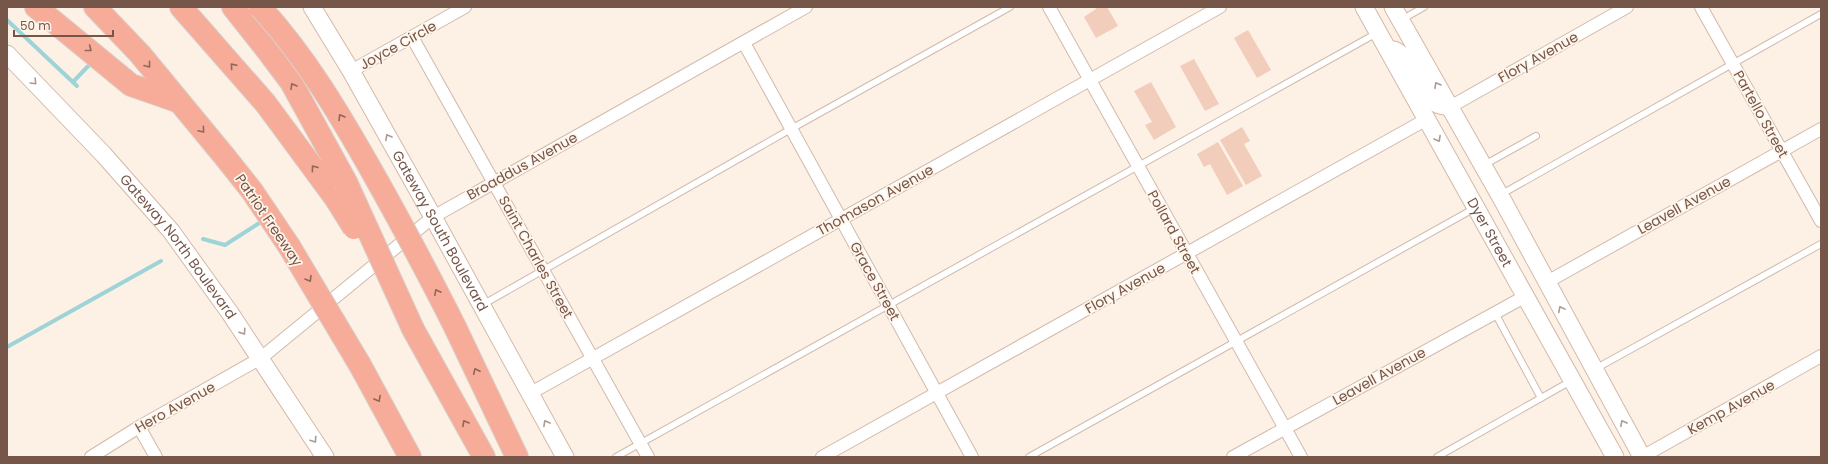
<svg xmlns="http://www.w3.org/2000/svg" width="1828" height="464" font-family="Poppins,sans-serif">
  <rect width="100%" height="100%" fill="#fcf1e4"/>
  <g fill="none" stroke-linecap="round" stroke-linejoin="round">
    <g stroke="#9ed3d8" stroke-width="4">
      <path d="M7 20 77 86"/>
      <path d="M73 82 92 62"/>
      <path d="M203 239 225 245 264 220"/>
      <path d="M7 347 161 261"/>
    </g>
  </g>
  <g fill="#f2cdbb">
    <path d="M1095 7H1107L1118 26 1096 38 1084 17 1096 9Z"/>
    <path d="M1248 30 1271 70 1257 78 1234 38Z"/>
    <path d="M1194 59 1219 104 1205 111 1180 66Z"/>
    <path d="M1151 82 1176 127 1154 140 1145 125 1152 122 1134 91Z"/>
    <path d="M1242 127 1250 141 1244 144 1262 176 1246 185 1220 140Z"/>
    <path d="M1218 142 1243 186 1227 195 1210 164 1204 167 1197 154Z"/>
  </g>
  <g fill="none" stroke-linecap="round" stroke-linejoin="round">
    <defs>
      <g id="lane">
        <path d="M1401 20 1424 7"/>
        <path d="M1484 165 1536 136"/>
        <path d="M1500 195 1821 14"/>
        <path d="M482 305 791 129 1010 7"/>
        <path d="M1495 313 1541 398"/>
        <path d="M1595 369 1821 244"/>
        <path d="M616 457 1377 33"/>
        <path d="M1029 457 1475 208"/>
        <path d="M1437 457 1571 381"/>
      </g>
      <g id="street">
        <path d="M1049 7 1301 457"/>
        <path d="M1701 7 1821 221"/>
        <path d="M412 37 648 457"/>
        <path d="M744 43 972 457"/>
        <path d="M351 71 465 7"/>
        <path d="M1450 107 1627 7"/>
        <path d="M1547 282 1821 129"/>
        <path d="M529 394 1220 7"/>
        <path d="M139 427 156 457"/>
        <path d="M91 457 139 427 261 358 433 217 806 7"/>
        <path d="M822 457 1427 119"/>
        <path d="M1233 457 1526 296"/>
        <path d="M1642 457 1821 356"/>
      </g>
      <g id="secondary">
        <path id="s1" d="M312 7 351 71 433 217 565 457"/>
        <path id="s2" d="M1364 7 1615 457"/>
        <path d="M1393 7 1503 201 1642 457"/>
        <path d="M1394 50C1418 61 1420 94 1437 104 1441 106 1446 106 1450 107"/>
        <path id="s3" d="M7 54 104 155 171 231 230 313 325 457"/>
      </g>
      <g id="highway">
        <path d="M36 7 131 85 177 101"/>
        <path d="M95 7 140 54 225 157 252 191 289 246"/>
        <path d="M181 7 266 104 336 199"/>
        <path d="M233 7 267 50 291 82 346 182"/>
        <path d="M455 327 517 457"/>
        <path d="M413 329 484 457"/>
        <path d="M360 365 410 457"/>
      </g>
    </defs>
    <use href="#lane" stroke="#d0baad" stroke-width="8"/>
    <use href="#street" stroke="#d0baad" stroke-width="14"/>
    <use href="#secondary" stroke="#d3b9aa" stroke-width="19"/>
    <use href="#highway" stroke="#d8d0cc" stroke-width="24"/>
    <use href="#lane" stroke="#fff" stroke-width="6"/>
    <use href="#street" stroke="#fff" stroke-width="12"/>
    <use href="#secondary" stroke="#fff" stroke-width="17"/>
    <use href="#highway" stroke="#f7ac9a" stroke-width="22"/>
    <defs>
      <g id="highway-bridge">
        <path d="M260 7C306 57 340 115 374 175 402 225 429 275 455 327"/>
        <path d="M346 182 413 329"/>
        <path d="M336 199 354 228"/>
        <path d="M289 246 360 365"/>
      </g>
    </defs>
    <use href="#highway-bridge" stroke="#d8d0cc" stroke-width="24" stroke-linecap="butt"/>
    <use href="#highway-bridge" stroke="#f7ac9a" stroke-width="22"/>
  </g>
  <defs><path id="oneway-chevron" d="M-2-3.5L2.5 0L-2 3.5" fill="none" stroke-width="1.6" stroke-linecap="round" stroke-linejoin="round"/></defs>
  <g stroke="#8f6759">
    <use href="#oneway-chevron" transform="translate(89 49) rotate(38)"/>
    <use href="#oneway-chevron" transform="translate(148 65) rotate(52)"/>
    <use href="#oneway-chevron" transform="translate(233 66) rotate(-131)"/>
    <use href="#oneway-chevron" transform="translate(293 86) rotate(-121)"/>
    <use href="#oneway-chevron" transform="translate(341 117) rotate(-121)"/>
    <use href="#oneway-chevron" transform="translate(202 130) rotate(50)"/>
    <use href="#oneway-chevron" transform="translate(314 168) rotate(-126)"/>
    <use href="#oneway-chevron" transform="translate(309 279) rotate(59)"/>
    <use href="#oneway-chevron" transform="translate(437 292) rotate(-117)"/>
    <use href="#oneway-chevron" transform="translate(476 371) rotate(-115)"/>
    <use href="#oneway-chevron" transform="translate(378 399) rotate(61)"/>
    <use href="#oneway-chevron" transform="translate(465 423) rotate(-119)"/>
  </g>
  <g stroke="#ac9a92">
    <use href="#oneway-chevron" transform="translate(34 82) rotate(46)"/>
    <use href="#oneway-chevron" transform="translate(1437 85) rotate(-120)"/>
    <use href="#oneway-chevron" transform="translate(388 137) rotate(-119)"/>
    <use href="#oneway-chevron" transform="translate(1438 139) rotate(61)"/>
    <use href="#oneway-chevron" transform="translate(1561 309) rotate(-118)"/>
    <use href="#oneway-chevron" transform="translate(243 332) rotate(57)"/>
    <use href="#oneway-chevron" transform="translate(546 423) rotate(-119)"/>
    <use href="#oneway-chevron" transform="translate(1623 423) rotate(-119)"/>
    <use href="#oneway-chevron" transform="translate(314 440) rotate(56)"/>
  </g>
  <g text-anchor="middle" stroke-width="3.5" stroke-linejoin="round" paint-order="stroke">
    <g font-size="14" fill="#755649" stroke="#fff5ea">
      <text transform="translate(398 45) rotate(-29)" y="5">Joyce Circle</text>
      <text transform="translate(1538 57) rotate(-29)" y="5">Flory Avenue</text>
      <text transform="translate(1761 114) rotate(61)" y="5">Partello Street</text>
      <text transform="translate(522 166) rotate(-29)" y="5">Broaddus Avenue</text>
      <text transform="translate(875 200) rotate(-29)" y="5">Thomason Avenue</text>
      <text transform="translate(1684 205) rotate(-29)" y="5">Leavell Avenue</text>
      <text transform="translate(269 220) rotate(56)" y="5">Patriot Freeway</text>
      <text dy="5" stroke="none"><textPath href="#s1" startOffset="258">Gateway South Boulevard</textPath></text>
      <text transform="translate(1174 232) rotate(61)" y="5">Pollard Street</text>
      <text dy="5" stroke="none"><textPath href="#s2" startOffset="258">Dyer Street</textPath></text>
      <text dy="5" stroke="none"><textPath href="#s3" startOffset="258">Gateway North Boulevard</textPath></text>
      <text transform="translate(536 257) rotate(61)" y="5">Saint Charles Street</text>
      <text transform="translate(875 281) rotate(61)" y="5">Grace Street</text>
      <text transform="translate(1125 288) rotate(-29)" y="5">Flory Avenue</text>
      <text transform="translate(1379 376) rotate(-29)" y="5">Leavell Avenue</text>
      <text transform="translate(175 407) rotate(-29)" y="5">Hero Avenue</text>
      <text transform="translate(1731 407) rotate(-29)" y="5">Kemp Avenue</text>
    </g>
  </g>
  <rect width="1828" height="464" fill="none" stroke="#755649" stroke-width="16"/>
  <path d="M14 30v6h99v-6" fill="none" stroke="#755649" stroke-width="2"/>
  <text x="20" y="30" font-size="12" fill="#755649" stroke="#fff5ea" stroke-width="3" paint-order="stroke">50 m</text>
</svg>
